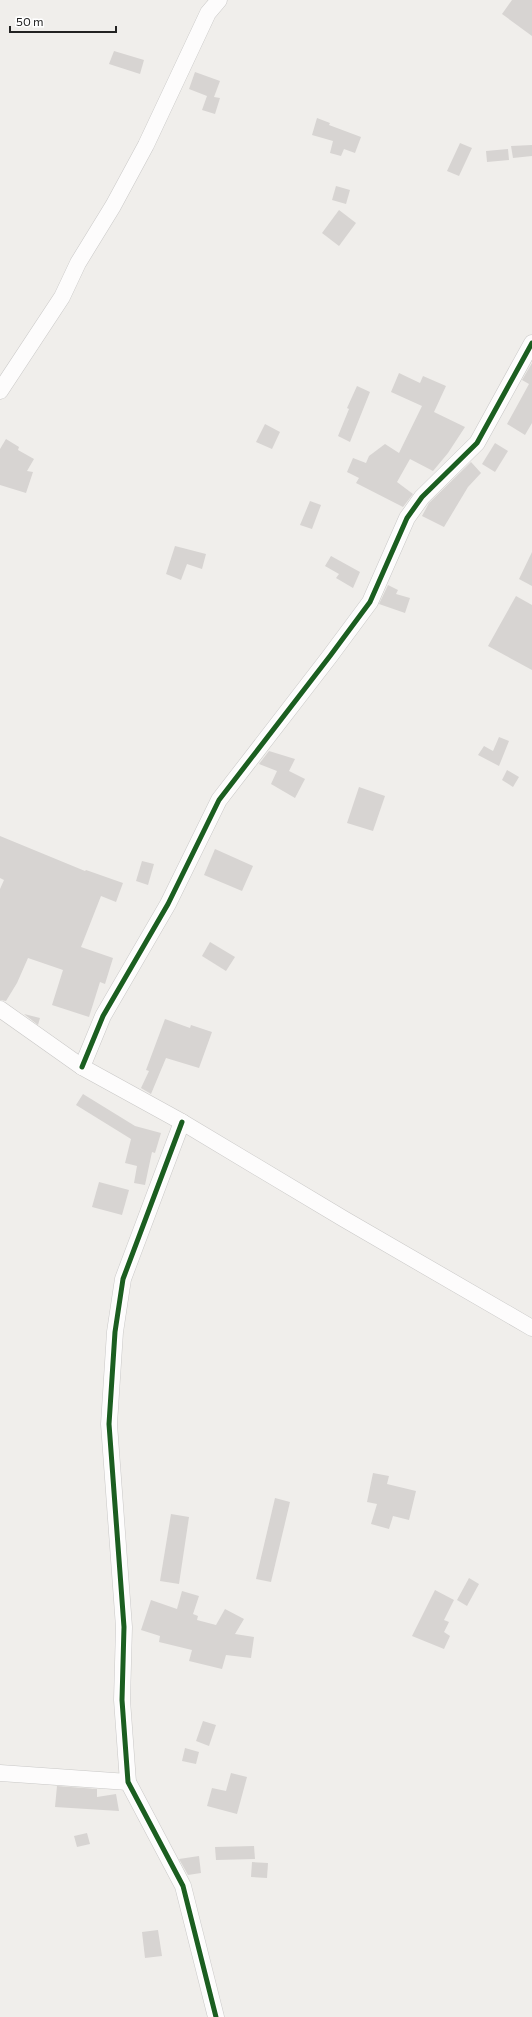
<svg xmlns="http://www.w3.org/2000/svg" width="532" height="2017" font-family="Commissioner,sans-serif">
  <rect width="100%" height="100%" fill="#f0eeeb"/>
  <g fill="#d7d4d2">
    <path d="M512 0H532V36L502 14Z"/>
    <path d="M114 51 144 60 140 74 109 64Z"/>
    <path d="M195 72 220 81 214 97 220 98 215 114 202 110 207 96 189 89Z"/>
    <path d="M317 118 330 123 329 125 361 137 355 153 344 149 341 156 330 153 333 141 312 135Z"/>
    <path d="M460 143 472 148 459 176 447 171Z"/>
    <path d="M532 145V156L513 158 511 146Z"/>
    <path d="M508 149 509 160 487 162 486 151Z"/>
    <path d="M336 186 350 190 346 204 332 200Z"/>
    <path d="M339 210 356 223 339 246 322 233Z"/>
    <path d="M532 363V423L525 435 507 424 529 384 522 380Z"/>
    <path d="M399 373 420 383 423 376 446 386 434 412 465 427 448 453 433 471 410 459 397 482 413 494 403 507 356 483 359 478 347 472 353 458 366 463 369 456 385 444 399 453 422 406 391 392Z"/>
    <path d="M357 386 370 392 350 442 338 436 349 409 347 408Z"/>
    <path d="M265 424 280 432 272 449 256 442Z"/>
    <path d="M6 439 19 447 18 450 34 459 27 471 33 472 26 493 0 485V449Z"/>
    <path d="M495 443 508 451 495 472 482 464Z"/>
    <path d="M471 462 481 473 468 487 444 527 422 516 429 503Z"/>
    <path d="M310 501 321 505 312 529 300 525Z"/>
    <path d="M175 546 206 554 202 569 187 564 181 580 166 574Z"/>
    <path d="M532 552V586L519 579Z"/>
    <path d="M331 556 360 572 353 588 336 578 339 574 325 566Z"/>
    <path d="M388 585 398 590 396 594 410 598 405 613 379 604Z"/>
    <path d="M516 596 532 605V670L488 646Z"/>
    <path d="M499 737 509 741 499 766 478 755 484 746 493 751Z"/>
    <path d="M269 751 295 759 289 771 305 779 295 798 271 784 277 771 259 764Z"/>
    <path d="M507 770 519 777 513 787 502 780Z"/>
    <path d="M359 787 385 796 373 831 347 823Z"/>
    <path d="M0 836 85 871 86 870 123 883 116 902 101 896 81 947 113 958 105 984 100 982 89 1017 52 1005 63 970 28 958 17 983 6 1001 0 1000V889L4 880 0 878Z"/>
    <path d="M215 849 253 866 242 891 204 875Z"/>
    <path d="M142 861 154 864 148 885 136 881Z"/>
    <path d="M210 942 235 957 226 971 202 956Z"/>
    <path d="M24 1014 40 1018 38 1025Z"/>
    <path d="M165 1019 190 1028 191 1025 212 1032 199 1068 166 1058 151 1094 141 1088 149 1071 146 1070Z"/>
    <path d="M83 1094 135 1126 161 1133 155 1153 152 1152 145 1185 134 1183 137 1166 125 1163 131 1139 76 1105Z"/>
    <path d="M99 1182 129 1190 122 1215 92 1207Z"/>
    <path d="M373 1473 389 1476 387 1484 416 1491 409 1520 393 1516 389 1529 371 1524 377 1504 367 1502Z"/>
    <path d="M275 1498 290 1502 271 1582 256 1579Z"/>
    <path d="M171 1514 189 1517 179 1584 160 1581Z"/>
    <path d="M469 1578 479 1584 467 1606 457 1600Z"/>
    <path d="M435 1590 454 1600 444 1620 449 1622 444 1632 450 1636 444 1649 412 1636Z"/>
    <path d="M182 1591 199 1596 193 1614 198 1616 197 1620 216 1625 225 1609 244 1619 235 1634 254 1637 251 1658 226 1655 222 1669 189 1661 192 1650 159 1642 160 1636 141 1630 151 1600 177 1609Z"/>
    <path d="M203 1721 216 1725 209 1746 196 1741Z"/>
    <path d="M185 1748 199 1752 196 1764 182 1761Z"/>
    <path d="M231 1773 247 1777 237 1814 207 1806 212 1788 226 1791Z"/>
    <path d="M57 1786 97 1789V1797L116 1794 119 1811 55 1807Z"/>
    <path d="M87 1833 90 1844 77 1847 74 1836Z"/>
    <path d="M254 1846 255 1859 216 1860 215 1847Z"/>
    <path d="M199 1856 201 1873 188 1875 179 1859Z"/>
    <path d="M252 1862 268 1863 267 1878 251 1877Z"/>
    <path d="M158 1930 162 1956 145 1958 142 1932Z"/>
  </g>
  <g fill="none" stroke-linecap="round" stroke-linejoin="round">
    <defs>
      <g id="minor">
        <path d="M0 391 62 297 78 263 113 206 146 145 208 13 219 0"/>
        <path d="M0 1009 82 1067 182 1122 344 1219 532 1328"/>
        <path d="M82 1067 103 1016 168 904 219 800 330 656 370 602 407 518 422 497 477 443 532 343"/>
        <path d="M182 1122 123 1279 115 1332 109 1424 124 1627 122 1700 128 1782 183 1886 216 2017"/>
        <path d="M0 1773 128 1782"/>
      </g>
    </defs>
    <use href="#minor" stroke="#c9c8c7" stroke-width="17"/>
    <use href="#minor" stroke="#fdfcfc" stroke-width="16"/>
    <defs>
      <g id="cycleway">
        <path d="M82 1067 103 1016 168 904 219 800 330 656 370 602 407 518 422 497 477 443 532 343"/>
        <path d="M182 1122 123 1279 115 1332 109 1424 124 1627 122 1700 128 1782 183 1886 216 2017"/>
      </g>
    </defs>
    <use href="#cycleway" stroke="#fff" stroke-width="8"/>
    <use href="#cycleway" stroke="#1b5e20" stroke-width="5"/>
  </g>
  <path d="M10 26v6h106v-6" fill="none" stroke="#222222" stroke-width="2"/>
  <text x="16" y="26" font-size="12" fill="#222222" stroke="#ffffff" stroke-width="3" paint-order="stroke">50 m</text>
</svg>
